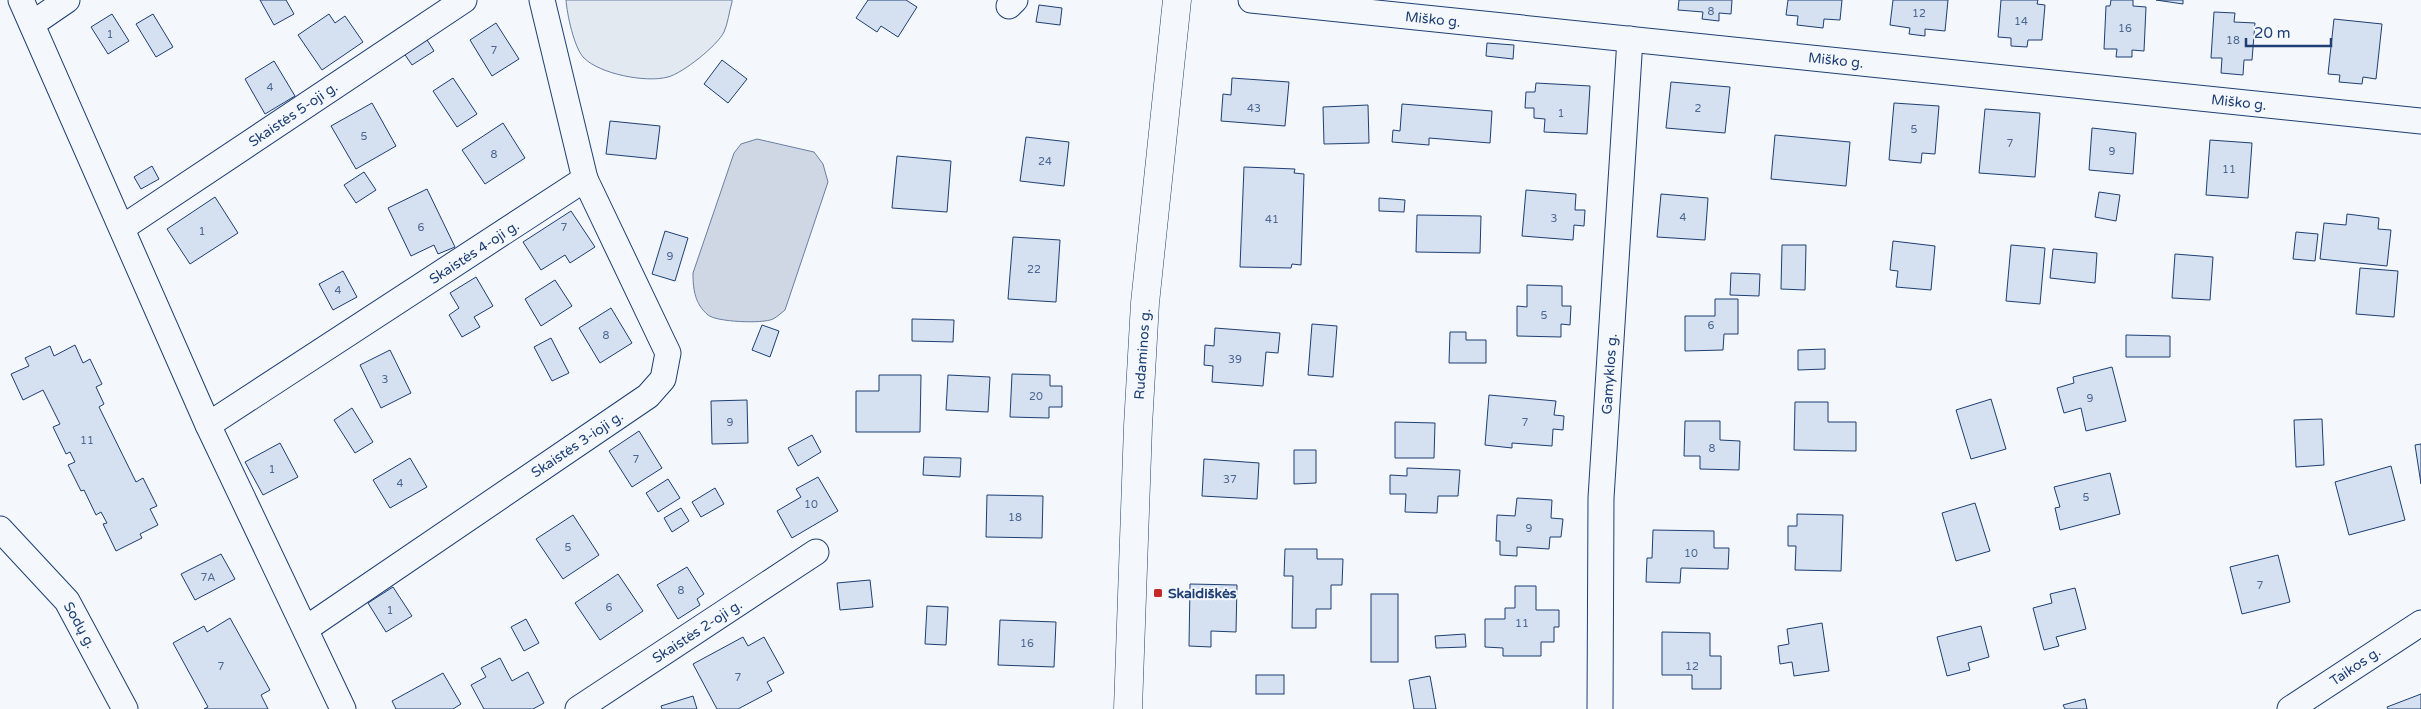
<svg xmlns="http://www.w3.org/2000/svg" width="2421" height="709" viewBox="0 0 2421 709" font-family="'Varela Round',sans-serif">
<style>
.green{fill:#e3e9f0;stroke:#687fa3}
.water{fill:#cfd7e4;stroke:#687fa3}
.building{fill:#d5e0f0;stroke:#1d3f73}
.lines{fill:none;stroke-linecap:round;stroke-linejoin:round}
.street-casing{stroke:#1d3f73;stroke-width:27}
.primary-casing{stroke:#1d3f73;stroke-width:29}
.street{stroke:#f4f7fb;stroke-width:25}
.primary{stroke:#f4f7fb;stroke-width:28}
.poi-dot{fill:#c62828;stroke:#f4f7fb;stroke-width:2}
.labels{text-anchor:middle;stroke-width:4;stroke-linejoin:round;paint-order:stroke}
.number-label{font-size:11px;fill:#4b6792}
.street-label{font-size:14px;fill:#1d3f73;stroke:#f4f7fb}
.poi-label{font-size:14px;font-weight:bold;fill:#1d3f73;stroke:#f4f7fb;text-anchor:start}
</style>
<rect width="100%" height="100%" fill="#f4f7fb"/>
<!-- green -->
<path class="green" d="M566,0H732V2C729,12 728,23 724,32C717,46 683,73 668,77C646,83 600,74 584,58C574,48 567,14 566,0Z"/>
<!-- water -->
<path class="water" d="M757,139L814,152L823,164L828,182L785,310C781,313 777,317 773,319C763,324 716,322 708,315C695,304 693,290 693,273L734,153L741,144Z"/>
<!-- building -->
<g class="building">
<polygon points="260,0 286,0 294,14 274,25"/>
<polygon points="868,0 906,0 917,7 898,37 881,26 877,32 856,18"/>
<polygon points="1679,0 1732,0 1731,14 1719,13 1719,21 1702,19 1703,12 1678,10"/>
<polygon points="1788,0 1842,0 1840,20 1824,19 1823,28 1797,25 1798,16 1786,15"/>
<polygon points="1893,0 1948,0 1945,31 1925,29 1925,36 1909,34 1910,28 1890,25"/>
<polygon points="2001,0 2038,0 2037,4 2045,5 2042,40 2028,40 2027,47 2011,46 2011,38 1998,37"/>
<polygon points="2111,0 2133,0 2133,6 2146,7 2144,51 2132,50 2132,57 2116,57 2117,49 2104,49 2106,6 2110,6"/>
<polygon points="2156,0 2183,0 2183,4"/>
<polygon points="1039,5 1062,8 1060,25 1036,22"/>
<polygon points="2214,12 2235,13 2234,22 2255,23 2252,60 2244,60 2243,75 2221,73 2222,58 2211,58"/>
<polygon points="112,14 129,41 108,54 91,27"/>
<polygon points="153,14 173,47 156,57 136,24"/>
<polygon points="329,14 335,23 345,16 363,42 322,70 298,35"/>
<polygon points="2334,19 2382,24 2376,79 2363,77 2362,84 2339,82 2340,75 2328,74"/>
<polygon points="496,23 519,59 492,76 470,40"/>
<polygon points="424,35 434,51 412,65 401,49"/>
<polygon points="1487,43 1514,45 1513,59 1486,56"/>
<polygon points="722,60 747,79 728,103 704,84"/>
<polygon points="274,61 295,96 265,114 245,79"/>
<polygon points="453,78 477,114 457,127 433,91"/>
<polygon points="1232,78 1289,82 1285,126 1221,121 1223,94 1231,95"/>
<polygon points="1671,82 1730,87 1725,133 1666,128"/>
<polygon points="1536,83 1590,86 1587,134 1544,132 1545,119 1534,118 1534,108 1525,108 1526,92 1535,92"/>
<polygon points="372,103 396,146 356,169 331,126"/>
<polygon points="1894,103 1939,106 1935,154 1922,153 1921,163 1889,160"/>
<polygon points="1402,104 1492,111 1490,143 1429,138 1429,145 1392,142 1393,130 1400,131"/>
<polygon points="1368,105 1369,143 1324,144 1323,107"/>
<polygon points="1985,109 2040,113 2035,177 1979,173"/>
<polygon points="610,121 660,126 656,159 606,154"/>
<polygon points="503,123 525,158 485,184 462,150"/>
<polygon points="2092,128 2136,133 2133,174 2089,170"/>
<polygon points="1775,135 1850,142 1846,186 1771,179"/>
<polygon points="1026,137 1069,142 1064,186 1020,181"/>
<polygon points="2210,140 2252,143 2248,198 2206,195"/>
<polygon points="897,156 951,161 947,212 892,208"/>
<polygon points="152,166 159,179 141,189 134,177"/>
<polygon points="1244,167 1295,169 1294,173 1304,174 1301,265 1292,264 1291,268 1240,267"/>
<polygon points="364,172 376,190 356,203 344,185"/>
<polygon points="427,189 455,247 438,254 434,245 411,256 388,208"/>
<polygon points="1526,190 1576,194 1575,210 1585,210 1584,226 1574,225 1573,240 1522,236"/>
<polygon points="2099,192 2120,195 2116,221 2095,217"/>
<polygon points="1661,194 1708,198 1705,240 1657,237"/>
<polygon points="215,197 238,233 190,264 167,229"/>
<polygon points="1379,198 1405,200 1404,212 1379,211"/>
<polygon points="571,211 595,247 570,263 565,255 541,270 523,242"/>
<polygon points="2347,214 2379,218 2378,229 2391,230 2387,266 2320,259 2324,223 2346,225"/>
<polygon points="1417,215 1481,216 1480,253 1416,252"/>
<polygon points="665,231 688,238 675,281 652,274"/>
<polygon points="2296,232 2318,234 2315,261 2293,259"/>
<polygon points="1013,237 1060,240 1056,302 1008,299"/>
<polygon points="1893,241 1935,246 1931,290 1896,287 1898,271 1890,270"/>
<polygon points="1782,245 1806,245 1805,290 1781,289"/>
<polygon points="2011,245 2045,248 2040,304 2006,301"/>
<polygon points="2053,249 2097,253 2095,283 2050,278"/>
<polygon points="2175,254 2213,257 2210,300 2172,298"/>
<polygon points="2360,268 2398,271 2394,317 2356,314"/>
<polygon points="343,271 357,297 333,310 319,284"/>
<polygon points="1731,273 1760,274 1759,296 1730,295"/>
<polygon points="476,277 493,306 474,317 480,327 462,337 449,315 459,308 450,293"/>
<polygon points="555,280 572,306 541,326 525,299"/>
<polygon points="1527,285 1562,286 1562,306 1571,306 1570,325 1561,324 1561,337 1517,336 1517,306 1527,307"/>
<polygon points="1715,299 1738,299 1738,334 1724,334 1723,350 1685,351 1685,316 1715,316"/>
<polygon points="611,308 632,343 600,363 579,328"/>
<polygon points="912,319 954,320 953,342 912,341"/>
<polygon points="1312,324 1337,326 1333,377 1308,375"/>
<polygon points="762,325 779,331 770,357 752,350"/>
<polygon points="1215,328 1280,333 1278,353 1266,352 1263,386 1212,382 1213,366 1204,365 1205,345 1214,346"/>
<polygon points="1450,332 1466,332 1466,340 1486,340 1486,363 1449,363"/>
<polygon points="2126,335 2170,336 2170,357 2126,357"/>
<polygon points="551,338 569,373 552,381 534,347"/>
<polygon points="75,345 83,363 90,359 102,384 96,387 104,404 99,407 136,482 143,478 157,506 150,509 158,525 140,534 142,538 116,551 103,524 107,523 101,512 96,515 84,490 81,491 68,465 75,462 70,452 66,454 53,427 60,424 43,390 23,400 11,374 29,366 25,358 50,346 54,356"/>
<polygon points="1825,349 1825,369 1798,370 1798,350"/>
<polygon points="390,350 411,393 381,408 360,365"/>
<polygon points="2112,367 2126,421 2086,431 2081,408 2064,413 2057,388 2074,383 2073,377"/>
<polygon points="1012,374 1050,375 1050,386 1062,386 1062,407 1049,407 1049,418 1010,417"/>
<polygon points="879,375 921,375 920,432 856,432 856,391 879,391"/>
<polygon points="948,375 990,377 988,412 946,410"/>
<polygon points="1489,395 1556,401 1554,415 1564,416 1563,430 1553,429 1552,446 1512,443 1512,448 1485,445"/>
<polygon points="1991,399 2006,449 1971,459 1956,410"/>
<polygon points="747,400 748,443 712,444 711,401"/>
<polygon points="1795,402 1828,402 1828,422 1856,422 1856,451 1794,450"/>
<polygon points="352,408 373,442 355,453 334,420"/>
<polygon points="2322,419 2324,465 2296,467 2294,420"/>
<polygon points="1685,421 1720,421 1720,440 1740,441 1739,470 1700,469 1700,456 1684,456"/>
<polygon points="1395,422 1435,423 1434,458 1395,458"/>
<polygon points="639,431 662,468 632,487 609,451"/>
<polygon points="812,435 821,452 798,466 788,448"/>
<polygon points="280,443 298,477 263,495 245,462"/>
<polygon points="2421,444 2421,484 2415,445"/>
<polygon points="1294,450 1316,450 1316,483 1294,484"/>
<polygon points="924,457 961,458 960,477 923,475"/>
<polygon points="410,458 427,487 390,508 373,480"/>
<polygon points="1204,459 1259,463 1257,499 1202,496"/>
<polygon points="2391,466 2405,520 2349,535 2335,482"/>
<polygon points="1407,468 1460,470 1458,496 1438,496 1437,513 1405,512 1406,494 1390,494 1390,475 1407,476"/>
<polygon points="2110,473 2120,514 2060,530 2055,508 2060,507 2054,487"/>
<polygon points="818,477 838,511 792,538 777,511 801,497 796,489"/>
<polygon points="668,479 680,498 658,512 646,493"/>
<polygon points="715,488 724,504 701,517 692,502"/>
<polygon points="987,495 1043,496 1042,538 986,537"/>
<polygon points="1517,498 1552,500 1551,518 1563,519 1561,537 1550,537 1549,549 1517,547 1517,556 1500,555 1500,541 1496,541 1497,515 1515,516"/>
<polygon points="1975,503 1990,551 1956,561 1942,513"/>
<polygon points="681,508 689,521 672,532 664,518"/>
<polygon points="1797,514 1843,515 1841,571 1795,570 1796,546 1788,546 1788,526 1797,526"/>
<polygon points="573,515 599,555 563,579 536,539"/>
<polygon points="1653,530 1714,531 1714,548 1729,548 1728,569 1681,568 1680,583 1646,582 1647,558 1652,558"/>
<polygon points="1285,549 1317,549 1317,559 1343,559 1342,585 1331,585 1331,609 1316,609 1316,628 1292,628 1293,576 1284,576"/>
<polygon points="221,554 235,579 195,600 181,574"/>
<polygon points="2278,555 2290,602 2242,614 2230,567"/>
<polygon points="687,567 704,594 697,599 700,605 678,619 657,585"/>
<polygon points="618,574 643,611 600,640 575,603"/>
<polygon points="870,580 873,607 840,610 837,583"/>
<polygon points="1190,584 1237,585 1236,632 1211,631 1211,647 1189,646"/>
<polygon points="1515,586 1536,586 1536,610 1559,610 1559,627 1554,627 1554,642 1541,642 1541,656 1503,656 1503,648 1485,647 1485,619 1505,619 1505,608 1515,608"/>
<polygon points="393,587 412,616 386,632 368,603"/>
<polygon points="2075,588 2086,629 2056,637 2059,646 2044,650 2033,608 2052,603 2050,594"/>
<rect x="1371" y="594" width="27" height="68"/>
<polygon points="927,606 948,607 946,645 925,644"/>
<polygon points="230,618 270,690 261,695 268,709 204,709 208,707 173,643 204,626 207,632"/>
<polygon points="526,619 539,643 524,651 511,627"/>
<polygon points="1000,620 1056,622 1054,667 998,665"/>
<polygon points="1822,623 1829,671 1794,676 1792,662 1780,664 1778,646 1789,644 1787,629"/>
<polygon points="1981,626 1989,657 1968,663 1970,670 1947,676 1937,637"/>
<polygon points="1662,632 1710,633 1710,656 1721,656 1721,689 1692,689 1692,675 1662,675"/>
<polygon points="1465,634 1466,647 1436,648 1435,636"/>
<polygon points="743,637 748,646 764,637 784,673 767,682 772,691 738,709 717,709 693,664"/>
<polygon points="500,658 512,681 528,672 544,703 533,709 484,709 471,685 486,677 481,668"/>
<polygon points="443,673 461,704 453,709 396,709 392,701"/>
<rect x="1256" y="675" width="28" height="19"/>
<polygon points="1430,676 1436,709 1414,709 1409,680"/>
<polygon points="2421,694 2421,709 2388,709 2387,707"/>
<polygon points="693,696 697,709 662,709 661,706"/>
<polygon points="2085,699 2087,709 2065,709 2063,705"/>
</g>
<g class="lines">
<defs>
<g id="street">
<polyline points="21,0 208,425 343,709"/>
<polyline points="1251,0 2421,121"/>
<polyline points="1009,6 1015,0"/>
<polyline points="32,24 67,0"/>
<polyline points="122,228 464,0"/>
<polyline points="208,425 585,179 542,0"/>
<polyline points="0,529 67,601 125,709"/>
<polyline points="307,628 648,396 663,379 668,353 585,179"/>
<polyline points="578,709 816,552"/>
<polyline points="1600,709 1601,498 1630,39"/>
<polyline points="2290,709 2421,623"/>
</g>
<polyline id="primary" points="1128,709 1138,426 1145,303 1177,0"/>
</defs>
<!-- street casing -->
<use href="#street" class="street-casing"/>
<!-- primary casing -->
<use href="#primary" class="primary-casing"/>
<!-- street -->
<use href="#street" class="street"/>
<!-- primary -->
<use href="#primary" class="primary"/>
</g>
<!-- markers -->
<rect class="poi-dot" x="1153" y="588" width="10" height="10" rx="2.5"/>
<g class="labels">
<!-- number labels -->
<g class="number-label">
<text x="1711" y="15">8</text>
<text x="1919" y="17">12</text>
<text x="2021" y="25">14</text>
<text x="2125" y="32">16</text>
<text x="110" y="38">1</text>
<text x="2233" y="44">18</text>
<text x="494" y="54">7</text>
<text x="270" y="91">4</text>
<text x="1254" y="112">43</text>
<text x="1698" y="112">2</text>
<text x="1561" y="117">1</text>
<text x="1914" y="133">5</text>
<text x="364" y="140">5</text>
<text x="2010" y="147">7</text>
<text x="2112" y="155">9</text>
<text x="494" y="158">8</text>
<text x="1045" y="165">24</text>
<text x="2229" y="173">11</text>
<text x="1683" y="221">4</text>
<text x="1554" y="222">3</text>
<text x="1272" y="223">41</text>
<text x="421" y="231">6</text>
<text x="564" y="231">7</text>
<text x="202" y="235">1</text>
<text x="670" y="260">9</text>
<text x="1034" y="273">22</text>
<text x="338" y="294">4</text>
<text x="1544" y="319">5</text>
<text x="1711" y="329">6</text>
<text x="606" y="339">8</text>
<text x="1235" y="363">39</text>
<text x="385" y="383">3</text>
<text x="1036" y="400">20</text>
<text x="2090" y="402">9</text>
<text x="730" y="426">9</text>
<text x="1525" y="426">7</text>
<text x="87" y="444">11</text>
<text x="1712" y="452">8</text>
<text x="636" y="463">7</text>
<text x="272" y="473">1</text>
<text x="1230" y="483">37</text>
<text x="400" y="487">4</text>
<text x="2086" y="501">5</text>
<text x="811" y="508">10</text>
<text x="1015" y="521">18</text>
<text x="1529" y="532">9</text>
<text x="568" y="551">5</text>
<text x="1691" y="557">10</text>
<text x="208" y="581">7A</text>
<text x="2260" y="589">7</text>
<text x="681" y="594">8</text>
<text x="609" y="611">6</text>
<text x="390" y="614">1</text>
<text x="1522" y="627">11</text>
<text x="1027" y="647">16</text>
<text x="221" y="670">7</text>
<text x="1692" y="670">12</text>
<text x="738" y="681">7</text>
</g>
<!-- street labels -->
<g class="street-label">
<text transform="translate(1433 19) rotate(6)" y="5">Miško g.</text>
<text transform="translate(1836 60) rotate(6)" y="5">Miško g.</text>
<text transform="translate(2239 102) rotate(6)" y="5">Miško g.</text>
<text transform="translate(293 114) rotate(-34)" y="5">Skaistės 5-oji g.</text>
<text transform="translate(474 252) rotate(-33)" y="5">Skaistės 4-oji g.</text>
<text transform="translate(1142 354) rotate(-86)" y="5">Rudaminos g.</text>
<text transform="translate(1609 374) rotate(-86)" y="5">Gamyklos g.</text>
<text transform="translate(577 444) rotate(-34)" y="5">Skaistės 3-ioji g.</text>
<text transform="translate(80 625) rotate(61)" y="5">Sodų g.</text>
<text transform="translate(697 631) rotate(-33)" y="5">Skaistės 2-oji g.</text>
<text transform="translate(2355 666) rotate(-34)" y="5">Taikos g.</text>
</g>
<!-- poi labels -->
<g class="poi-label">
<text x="1168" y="598">Skaidiškės</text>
</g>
</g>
<!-- scale -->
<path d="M2246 38v8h85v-8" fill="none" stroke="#1d3f73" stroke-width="2.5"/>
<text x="2254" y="38" font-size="15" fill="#1d3f73" stroke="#f4f7fb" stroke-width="4" paint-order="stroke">20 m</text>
</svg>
